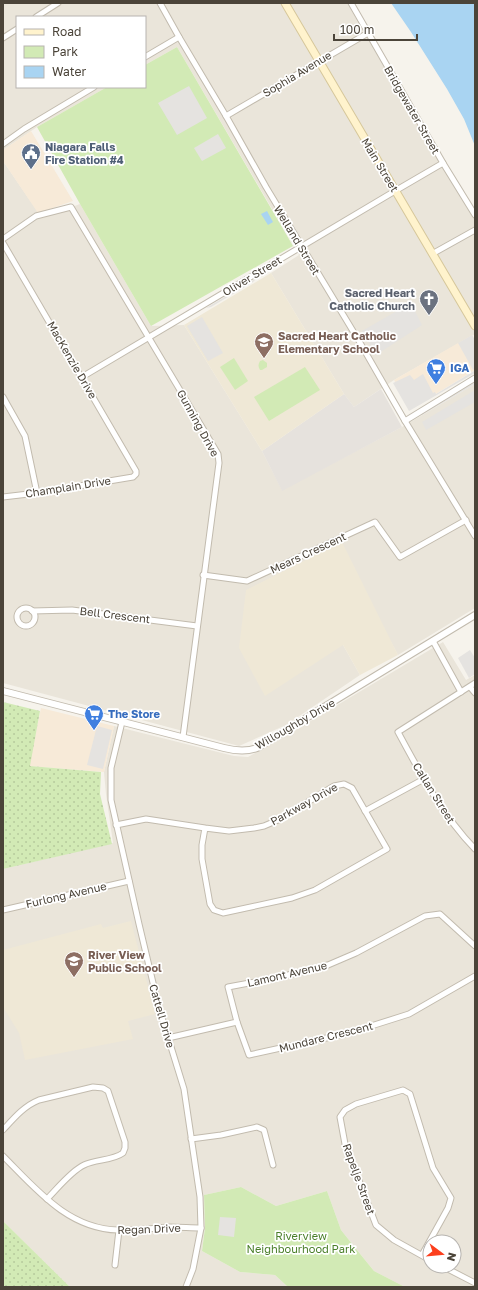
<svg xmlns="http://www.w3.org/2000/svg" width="478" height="1290" viewBox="0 0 478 1290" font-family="'Golos Text',sans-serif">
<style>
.residential{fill:#eae5da;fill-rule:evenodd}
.commercial{fill:#f7ead8}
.industrial{fill:#e6e2dd}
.education{fill:#efe8d6}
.grass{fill:url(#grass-dots)}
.park{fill:#d2eab5}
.parking{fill:#e5e3e0}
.water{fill:#a9d4f2}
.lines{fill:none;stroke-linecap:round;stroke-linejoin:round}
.minor-casing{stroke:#c2bbae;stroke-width:7}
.tertiary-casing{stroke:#c2bbae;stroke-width:8}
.secondary-casing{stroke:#d6c79b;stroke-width:9}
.minor{stroke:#fff;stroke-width:5}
.tertiary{stroke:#fff;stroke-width:6}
.secondary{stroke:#fff3cd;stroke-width:7}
.labels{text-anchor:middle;stroke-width:3.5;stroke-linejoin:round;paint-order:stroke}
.street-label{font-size:11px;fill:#4b4439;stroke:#fff}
.service-label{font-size:11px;font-weight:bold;fill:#4e5e75;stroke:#fff;text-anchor:start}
.worship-label{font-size:11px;font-weight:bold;fill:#5b616d;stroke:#fff;text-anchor:end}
.education-label{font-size:11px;font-weight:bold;fill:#785e54;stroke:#fff;text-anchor:start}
.shop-label{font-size:11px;font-weight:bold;fill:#366cbe;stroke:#fff;text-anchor:start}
.park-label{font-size:11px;fill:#4a7f2a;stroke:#fff}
</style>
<defs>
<pattern id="grass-dots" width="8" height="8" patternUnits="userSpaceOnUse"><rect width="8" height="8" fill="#d2eab5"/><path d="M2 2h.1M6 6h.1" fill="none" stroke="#b6ca9c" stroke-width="1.8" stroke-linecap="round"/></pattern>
</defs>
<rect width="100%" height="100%" fill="#f6f3ec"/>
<!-- residential -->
<g class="residential">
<polygon points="3,3 347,3 475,221 475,334 394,380 354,407 344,394 271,273 299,255 177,47 145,65 145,17 17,17 17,87 107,87 37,127 3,150"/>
<polygon points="3,161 42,218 80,204 151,326 184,325 262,451 282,490 402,427 475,384 475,608 398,655 384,629 343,645 360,675 286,725 239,746 3,683"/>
<path d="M443,642L466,680L475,675V1287H405L374,1271L341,1230L327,1191L276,1206L241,1187L204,1195L205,1228L202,1251L240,1272L275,1275L288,1287H70L3,1221V869L113,843L106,794L104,772L114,726L234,756L248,757L277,741ZM430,1242H454V1266H430Z"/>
</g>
<!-- commercial -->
<g class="commercial">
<polygon points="31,131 73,201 38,213 3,161 3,150"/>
<polygon points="472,335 475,340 475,370 411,409 394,380"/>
<polygon points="41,708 114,726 104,772 29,766"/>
</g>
<!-- industrial -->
<polygon class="industrial" points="381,389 402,427 282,491 262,451 344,394 354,407"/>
<!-- education -->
<g class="education">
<polygon points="271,273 344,394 262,451 184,325"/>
<polygon points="342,542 398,655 360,675 343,645 265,696 239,648 246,590"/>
<polygon points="131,921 155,1014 128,1021 133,1039 25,1060 19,1033 3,1007 3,950 101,924 103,928"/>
</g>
<!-- grass -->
<g class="grass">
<polygon points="3,702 40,711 30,766 101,772 100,794 112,844 3,869"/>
<polygon points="3,1221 70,1287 3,1287"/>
</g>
<!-- park -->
<g class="park">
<polygon points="177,47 293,246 151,326 80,204 37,127 107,87 145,87 145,65"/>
<polygon points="234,358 248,381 235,390 220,367"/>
<path d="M263,360L267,363V367L262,370H260C258,366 258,365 260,361Z"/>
<polygon points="305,367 320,390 269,421 254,397"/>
<polygon points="241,1187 276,1206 327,1191 341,1230 361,1255 374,1271 405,1287 288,1287 275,1275 240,1272 202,1251 205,1228 204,1195"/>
</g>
<!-- parking -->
<g class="parking">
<polygon points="189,86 207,118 177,135 158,103"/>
<polygon points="218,134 226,148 202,161 194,148"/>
<polygon points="257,278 253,282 211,307 206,308"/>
<polygon points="411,303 422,325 376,355 362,331"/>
<polygon points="202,317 223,353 208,361 187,326"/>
<polygon points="472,335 475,340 475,368 473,370 458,343"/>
<polygon points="474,371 475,373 409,411 393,383 410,375 414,380 423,374 433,393 435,392 436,394"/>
<polygon points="475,381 475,384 422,415 421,412"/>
<polygon points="475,390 475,402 426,430 422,422"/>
<polygon points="470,650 475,658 475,674 469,678 458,658"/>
<polygon points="97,726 112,730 103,769 87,765"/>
<polygon points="220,1217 236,1218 234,1237 218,1235"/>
</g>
<!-- water -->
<g class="water">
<polygon points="391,3 475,3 475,146 464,119 447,89 411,32"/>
<polygon points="267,211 273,222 268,225 261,214"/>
</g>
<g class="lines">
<defs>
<g id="minor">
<polyline points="160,3 179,37 226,116 266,187 359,341 405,421 475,536"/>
<polyline points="351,3 443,163 475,215"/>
<polyline points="36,17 58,3"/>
<polyline points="3,38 17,29"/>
<polyline points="145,57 179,37"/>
<polyline points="226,116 368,33"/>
<polyline points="3,144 24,129 94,87"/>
<polyline points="3,239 36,216 71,207 218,454 219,463 183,737"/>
<polyline points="3,243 136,471 136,474 133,477 37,493 3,497"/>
<polyline points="432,254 475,230"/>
<polyline points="82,377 395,191 443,163"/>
<polyline points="3,397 25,436 37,493"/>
<polyline points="405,421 475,378"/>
<polyline points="203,575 247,581 375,522 400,557 466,520"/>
<circle cx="26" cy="617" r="9"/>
<polyline points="32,611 72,610 197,626"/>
<polyline points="433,641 461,692"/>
<path d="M475,683L398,732C420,773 443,816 475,849"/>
<polyline points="470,687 475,693"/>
<polyline points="122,722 111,768 111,800 139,924 159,1008 184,1089 200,1197 201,1228 193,1269 186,1287"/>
<polyline points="365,811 424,779"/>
<polyline points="116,825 146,819 205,828 229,831 254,828 264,826 278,820 334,786 344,784 352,788 387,849 315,890 292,898 223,913 214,910 210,904 202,859 202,845 205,828"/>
<polyline points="3,910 129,881"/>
<polyline points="475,946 440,914 425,916 356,953 328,965 276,978 228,987 237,1022 249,1055 349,1033 409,1014 475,976"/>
<polyline points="168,1038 237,1022"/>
<path d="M3,1130C14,1118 24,1106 39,1100L93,1087L103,1088L108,1091L125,1142V1148L123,1153C112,1161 96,1159 84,1165C71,1171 57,1189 47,1199"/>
<polyline points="191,1139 221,1135 257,1127 264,1130 273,1165"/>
<path d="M3,1156C36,1189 68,1229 118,1230C136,1231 153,1228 170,1227C181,1227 191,1228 201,1228"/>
<polyline points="422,1255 448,1208 451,1198 433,1168 410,1094 403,1090 356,1104 345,1110 340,1117 345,1144 376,1225 394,1240 430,1260"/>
<polyline points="115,1265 119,1230"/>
<polyline points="442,1266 475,1283"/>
</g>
<path id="tertiary" d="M3,691L224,748C236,751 246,752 257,748L475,615"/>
<polyline id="secondary" points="285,3 475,326"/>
</defs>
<!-- minor casing -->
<use href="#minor" class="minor-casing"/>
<!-- tertiary casing -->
<use href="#tertiary" class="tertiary-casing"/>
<!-- secondary casing -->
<use href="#secondary" class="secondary-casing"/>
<!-- minor -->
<use href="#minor" class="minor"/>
<!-- tertiary -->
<use href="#tertiary" class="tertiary"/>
<!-- secondary -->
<use href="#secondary" class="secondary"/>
</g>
<!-- icons -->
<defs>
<symbol id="civic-pin" viewBox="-11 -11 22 30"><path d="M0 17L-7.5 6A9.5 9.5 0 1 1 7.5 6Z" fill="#5c6f8a" stroke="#fff"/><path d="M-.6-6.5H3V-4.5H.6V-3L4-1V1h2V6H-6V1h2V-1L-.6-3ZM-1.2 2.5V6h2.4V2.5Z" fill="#fff"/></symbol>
<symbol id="church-pin" viewBox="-11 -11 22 30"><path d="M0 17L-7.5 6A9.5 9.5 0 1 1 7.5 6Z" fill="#6b7280" stroke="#fff"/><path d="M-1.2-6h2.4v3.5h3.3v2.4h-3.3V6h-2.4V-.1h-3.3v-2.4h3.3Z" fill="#fff"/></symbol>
<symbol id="school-pin" viewBox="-11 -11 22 30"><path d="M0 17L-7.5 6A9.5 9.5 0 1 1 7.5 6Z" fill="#8d6e63" stroke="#fff"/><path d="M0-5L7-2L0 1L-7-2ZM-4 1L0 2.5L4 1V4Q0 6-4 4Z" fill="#fff"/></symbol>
<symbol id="supermarket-pin" viewBox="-11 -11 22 30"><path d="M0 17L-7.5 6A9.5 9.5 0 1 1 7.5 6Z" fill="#3f7fe0" stroke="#fff"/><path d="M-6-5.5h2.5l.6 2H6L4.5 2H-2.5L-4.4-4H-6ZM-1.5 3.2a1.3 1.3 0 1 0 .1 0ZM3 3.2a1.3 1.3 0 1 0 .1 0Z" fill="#fff"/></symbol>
</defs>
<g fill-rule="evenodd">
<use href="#civic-pin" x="20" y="142" width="22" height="30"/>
<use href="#church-pin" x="418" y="288" width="22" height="30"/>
<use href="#school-pin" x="253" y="331" width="22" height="30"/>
<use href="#supermarket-pin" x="425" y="357" width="22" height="30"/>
<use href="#supermarket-pin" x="83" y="703" width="22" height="30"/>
<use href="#school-pin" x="63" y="950" width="22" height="30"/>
</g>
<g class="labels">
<!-- street labels -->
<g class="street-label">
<text transform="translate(297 74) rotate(-31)" y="4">Sophia Avenue</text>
<text transform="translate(412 110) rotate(60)" y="4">Bridgewater Street</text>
<text transform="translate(380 165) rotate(59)" y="4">Main Street</text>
<text transform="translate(297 240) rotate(59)" y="4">Welland Street</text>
<text transform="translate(252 276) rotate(-31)" y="4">Oliver Street</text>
<text transform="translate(72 360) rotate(60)" y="4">MacKenzie Drive</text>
<text transform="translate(198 423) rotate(61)" y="4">Gunning Drive</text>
<text transform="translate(68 487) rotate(-9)" y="4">Champlain Drive</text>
<text transform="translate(308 553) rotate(-25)" y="4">Mears Crescent</text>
<text transform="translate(115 615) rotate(7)" y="4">Bell Crescent</text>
<text transform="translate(295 724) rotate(-30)" y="4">Willoughby Drive</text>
<text transform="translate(434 793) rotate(58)" y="4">Callan Street</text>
<text transform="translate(304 804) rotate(-29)" y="4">Parkway Drive</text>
<text transform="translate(66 895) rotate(-13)" y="4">Furlong Avenue</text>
<text transform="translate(287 974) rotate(-13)" y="4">Lamont Avenue</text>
<text transform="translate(162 1016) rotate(74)" y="4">Cattell Drive</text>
<text transform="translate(326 1037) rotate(-14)" y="4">Mundare Crescent</text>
<text transform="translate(359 1179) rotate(70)" y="4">Rapelje Street</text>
<text transform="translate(149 1229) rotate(-2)" y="4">Regan Drive</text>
</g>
<!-- service labels -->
<g class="service-label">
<text x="45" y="151">Niagara Falls<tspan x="45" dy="13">Fire Station #4</tspan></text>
</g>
<!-- worship labels -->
<g class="worship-label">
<text x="415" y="297">Sacred Heart<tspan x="415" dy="13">Catholic Church</tspan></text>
</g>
<!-- education labels -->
<g class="education-label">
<text x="278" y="340">Sacred Heart Catholic<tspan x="278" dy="13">Elementary School</tspan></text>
<text x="88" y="959">River View<tspan x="88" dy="13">Public School</tspan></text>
</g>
<!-- shop labels -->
<g class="shop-label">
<text x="450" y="372">IGA</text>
<text x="108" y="718">The Store</text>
</g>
<!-- park labels -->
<g class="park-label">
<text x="301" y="1240">Riverview<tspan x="301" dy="13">Neighbourhood Park</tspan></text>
</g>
</g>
<!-- border -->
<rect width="478" height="1290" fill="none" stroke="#4b4439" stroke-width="8"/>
<!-- legend -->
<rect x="16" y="16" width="130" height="72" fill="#ffffff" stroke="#b7b4b0"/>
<rect x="24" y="29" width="20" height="6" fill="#fff3cd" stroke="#b7b4b0"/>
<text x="52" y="36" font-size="12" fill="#4b4439">Road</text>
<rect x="24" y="46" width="20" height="12" fill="#d2eab5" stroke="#b7b4b0"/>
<text x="52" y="56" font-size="12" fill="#4b4439">Park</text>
<rect x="24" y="66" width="20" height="12" fill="#a9d4f2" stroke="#b7b4b0"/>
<text x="52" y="76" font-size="12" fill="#4b4439">Water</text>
<!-- north arrow -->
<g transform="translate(442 1254) rotate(106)"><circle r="19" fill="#ffffff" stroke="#b7b4b0"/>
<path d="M0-3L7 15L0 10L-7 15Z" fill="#fc3f1d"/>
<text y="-6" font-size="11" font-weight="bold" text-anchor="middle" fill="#4b4439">N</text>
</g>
<!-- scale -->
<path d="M334 34v6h83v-6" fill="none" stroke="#4b4439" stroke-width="2"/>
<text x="340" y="34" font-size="12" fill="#4b4439" stroke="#ffffff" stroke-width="3" paint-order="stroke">100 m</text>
</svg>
